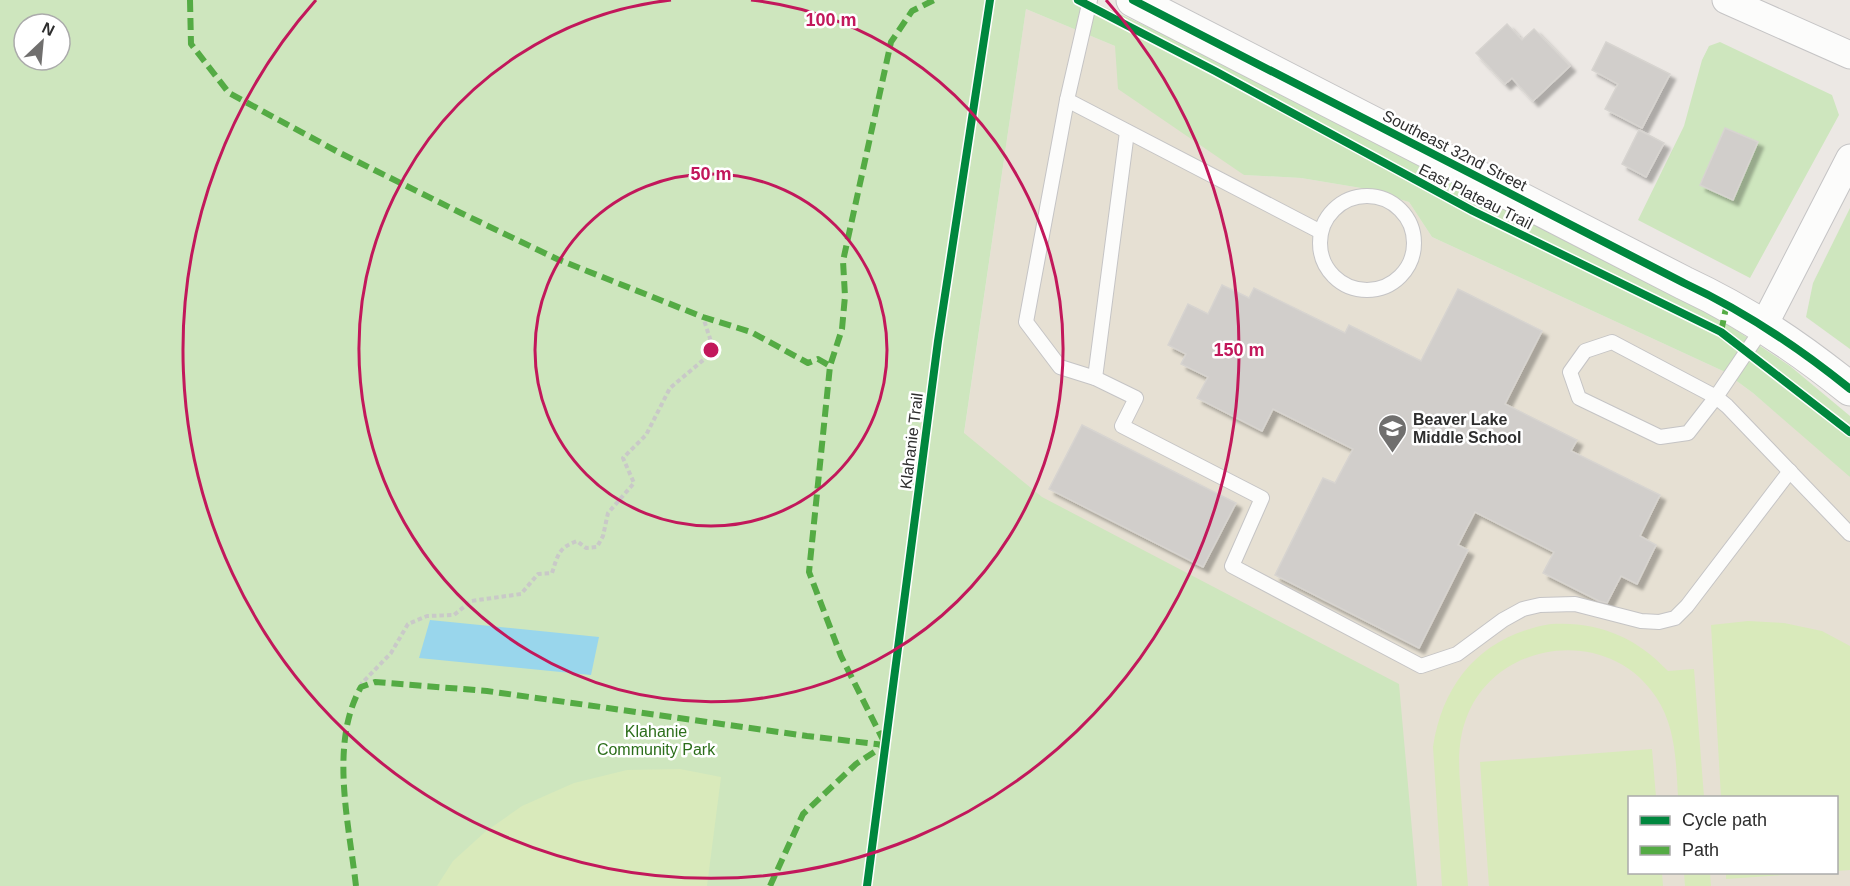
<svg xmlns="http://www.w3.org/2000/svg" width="1850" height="886" viewBox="0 0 1850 886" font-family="Helvetica,sans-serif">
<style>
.education{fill:#e6e0d3;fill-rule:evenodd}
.green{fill:#cee6be;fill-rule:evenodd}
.pitch{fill:#d9eabb}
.water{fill:#99d6ec}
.building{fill:#d1cecb;stroke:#d7d4d0;stroke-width:1.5;filter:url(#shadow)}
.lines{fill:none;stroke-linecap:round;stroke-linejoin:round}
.lane-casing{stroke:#c5c4c5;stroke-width:16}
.street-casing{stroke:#c5c4c5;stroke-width:29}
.secondary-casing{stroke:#c5c4c5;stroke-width:35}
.path{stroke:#c9c9c8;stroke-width:4;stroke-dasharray:4.5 3;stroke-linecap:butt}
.lane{stroke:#fcfcfb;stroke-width:14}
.street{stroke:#fcfcfb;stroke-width:27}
.secondary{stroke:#fcfcfb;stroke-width:33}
.quiet{stroke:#54ab44;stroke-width:6;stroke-dasharray:12 6;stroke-linecap:butt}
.cycleway-casing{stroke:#fff;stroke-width:11}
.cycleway{stroke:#00873e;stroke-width:8}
.ring{fill:none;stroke:#c2185b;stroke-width:3}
.labels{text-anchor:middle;stroke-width:5;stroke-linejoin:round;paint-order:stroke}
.street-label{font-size:16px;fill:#2e2e2e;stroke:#fff}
.poi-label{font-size:16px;font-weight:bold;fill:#2e2e2e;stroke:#fff;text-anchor:start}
.park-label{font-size:16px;fill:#2c6e1b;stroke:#fff}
.centre{fill:#c2185b;stroke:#fff;stroke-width:3}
.ring-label{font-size:18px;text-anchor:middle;font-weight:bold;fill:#c2185b;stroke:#fff;stroke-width:5;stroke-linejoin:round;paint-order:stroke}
</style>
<defs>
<filter id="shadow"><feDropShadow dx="5.5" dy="5.5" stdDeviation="1.5" flood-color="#0004"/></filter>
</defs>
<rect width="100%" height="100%" fill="#ece8e4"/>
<!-- education -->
<path class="education" d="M1026,9L1115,46L1244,175L1301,178L1361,188L1409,202L1432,237L1723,371L1753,393L1848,474L1850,477V886H898ZM1630,798H1836V872H1630Z"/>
<!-- green -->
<g class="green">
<path d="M0,0H1089L1247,72L1680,293L1790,366L1850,416V477L1753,393L1723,371L1432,237L1409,202L1361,188L1301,178L1244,175L1118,89L1115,46L1026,9L964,433L1042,497L1399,684L1417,886H0ZM24,24H60V60H24Z"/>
<polygon points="1720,42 1832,95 1839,115 1750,278 1638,220 1684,126 1702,60 1709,46"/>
<polygon points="1850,208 1850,349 1806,317 1813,283"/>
</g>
<!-- pitch -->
<g class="pitch">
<polygon points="1748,621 1784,623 1822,631 1850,646 1850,870 1837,871 1836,798 1721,797 1711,625"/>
<path d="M1551,624C1598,621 1636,637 1668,671L1694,669L1704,797H1678C1676,763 1676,727 1656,697C1609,625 1495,639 1466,719C1455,749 1460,778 1462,809C1464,835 1466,860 1468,886H1442L1433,747C1443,680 1484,635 1551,624Z"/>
<polygon points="1652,749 1656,797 1630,798 1630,872 1662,873 1663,886 1489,886 1480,762"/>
<polygon points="680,769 721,777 707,886 437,886 453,861 485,832 522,806 574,783 627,770"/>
<polygon points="1726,872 1811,872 1811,873 1726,879"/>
<polygon points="1684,873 1710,873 1711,886 1685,886"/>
</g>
<!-- water -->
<polygon class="water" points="430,620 599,637 591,675 419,658"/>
<!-- building -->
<g class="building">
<polygon points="1507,24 1522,40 1534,29 1570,66 1533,101 1512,78 1505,84 1476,53"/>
<polygon points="1606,42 1670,74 1642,128 1605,109 1618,84 1592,70"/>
<polygon points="1725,128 1758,142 1733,200 1700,185"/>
<polygon points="1639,130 1664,143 1646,177 1622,164"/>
<polygon points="1222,285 1249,298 1254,288 1345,333 1349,325 1421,361 1458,289 1542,331 1505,404 1577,440 1571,451 1660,495 1640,536 1656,545 1637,584 1621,576 1607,603 1599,601 1543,573 1554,552 1475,512 1458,545 1468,550 1419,648 1275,575 1323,478 1335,483 1353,449 1273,409 1262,431 1197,398 1208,377 1181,364 1186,354 1168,345 1188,304 1208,314"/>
<polygon points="1082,425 1236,503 1203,567 1049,489"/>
</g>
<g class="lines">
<defs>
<g id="lane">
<polyline points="1090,0 1067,100 1026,322 1060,367 1095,378 1136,398 1122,426 1262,498 1232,566 1421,666 1457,654 1503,620 1523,609 1540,605 1575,604 1641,621 1659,622 1675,618 1687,606 1790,471"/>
<polyline points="1067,100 1321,232"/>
<circle cx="1367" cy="243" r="47"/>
<polyline points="1764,326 1716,397 1688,433 1660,437 1579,398 1570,372 1585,351 1612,342 1716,397 1727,406 1850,534"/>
<polyline points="1095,378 1127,132"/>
</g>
<g id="street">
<polyline points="1726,0 1850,55"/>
<polyline points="1764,325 1850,158"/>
</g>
<path id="secondary" d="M1133,0L1684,283C1746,312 1797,346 1850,389"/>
</defs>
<!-- lane casing -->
<use href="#lane" class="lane-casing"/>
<!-- street casing -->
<use href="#street" class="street-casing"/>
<!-- secondary casing -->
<use href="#secondary" class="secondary-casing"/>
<!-- path -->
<path class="path" d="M361,687L362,683L391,653L408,624L427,616L454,615L471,601L521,594L538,574L552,573C558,555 558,548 577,541L586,548L597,547L603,536L608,513L634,483L623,458L646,435L670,388L714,351L703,317"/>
<!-- lane -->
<use href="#lane" class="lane"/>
<!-- street -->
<use href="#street" class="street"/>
<!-- secondary -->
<use href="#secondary" class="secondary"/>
<!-- quiet -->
<g class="quiet">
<polyline points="190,0 191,44 229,93 340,153 461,213 557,259 703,317 751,332 808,363 818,359 830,366"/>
<polyline points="1721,332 1727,303"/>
<polyline points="884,742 841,656 809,572 830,366 842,329 845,296 843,261 891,42 912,11 934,0"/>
<path d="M356,886C349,824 329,743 361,687L375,682L487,691L807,736L885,745"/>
<polyline points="770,886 803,814 856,764 885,745"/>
</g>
<defs>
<g id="cycleway">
<polyline points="1078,0 1215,71 1473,211 1721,332 1850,432"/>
<path d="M1133,0L1684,283C1746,312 1797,346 1850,389"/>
<polyline points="867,886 938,341 990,0"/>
</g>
</defs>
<!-- cycleway casing -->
<use href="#cycleway" class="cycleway-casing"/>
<!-- cycleway -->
<use href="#cycleway" class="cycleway"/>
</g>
<!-- distance rings -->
<g class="ring">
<circle cx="711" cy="350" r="176"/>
<path d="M751 0A352 352 0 1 1 671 0"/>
<path d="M1106 0A528 528 0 1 1 316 0"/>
</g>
<!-- icons -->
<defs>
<symbol id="school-pin" viewBox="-11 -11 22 30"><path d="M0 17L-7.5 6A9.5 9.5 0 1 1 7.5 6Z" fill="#706f6e" stroke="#fff"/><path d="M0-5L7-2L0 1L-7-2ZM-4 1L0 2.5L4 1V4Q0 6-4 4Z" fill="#fff"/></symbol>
</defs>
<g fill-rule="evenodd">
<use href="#school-pin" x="1376" y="412" width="33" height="45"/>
</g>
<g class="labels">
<!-- street labels -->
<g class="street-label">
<text transform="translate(1455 150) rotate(27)" y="6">Southeast 32nd Street</text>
<text transform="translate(1476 196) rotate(27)" y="6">East Plateau Trail</text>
<text transform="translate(911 441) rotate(-83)" y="6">Klahanie Trail</text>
</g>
<!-- poi labels -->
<g class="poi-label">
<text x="1413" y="425">Beaver Lake<tspan x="1413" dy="18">Middle School</tspan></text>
</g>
<!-- park labels -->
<g class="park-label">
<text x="656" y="737">Klahanie<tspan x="656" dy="18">Community Park</tspan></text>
</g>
</g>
<circle cx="711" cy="350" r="9" class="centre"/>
<g class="ring-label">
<text x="831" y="26">100 m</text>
<text x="711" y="180">50 m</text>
<text x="1239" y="356">150 m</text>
</g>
<!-- legend -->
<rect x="1628" y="796" width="210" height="78" fill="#ffffff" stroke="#ababab" stroke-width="1.5"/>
<rect x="1640" y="816" width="30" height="9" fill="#00873e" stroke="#ababab" stroke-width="1.5"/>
<text x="1682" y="826" font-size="18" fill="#2e2e2e">Cycle path</text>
<rect x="1640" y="846" width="30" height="9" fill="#54ab44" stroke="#ababab" stroke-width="1.5"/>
<text x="1682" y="856" font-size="18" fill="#2e2e2e">Path</text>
<!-- north arrow -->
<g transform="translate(42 42) rotate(26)"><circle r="28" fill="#ffffff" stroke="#ababab" stroke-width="1.5"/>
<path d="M0-4.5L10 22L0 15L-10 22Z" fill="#706f6e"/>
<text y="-9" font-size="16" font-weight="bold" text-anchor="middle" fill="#2e2e2e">N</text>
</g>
</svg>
